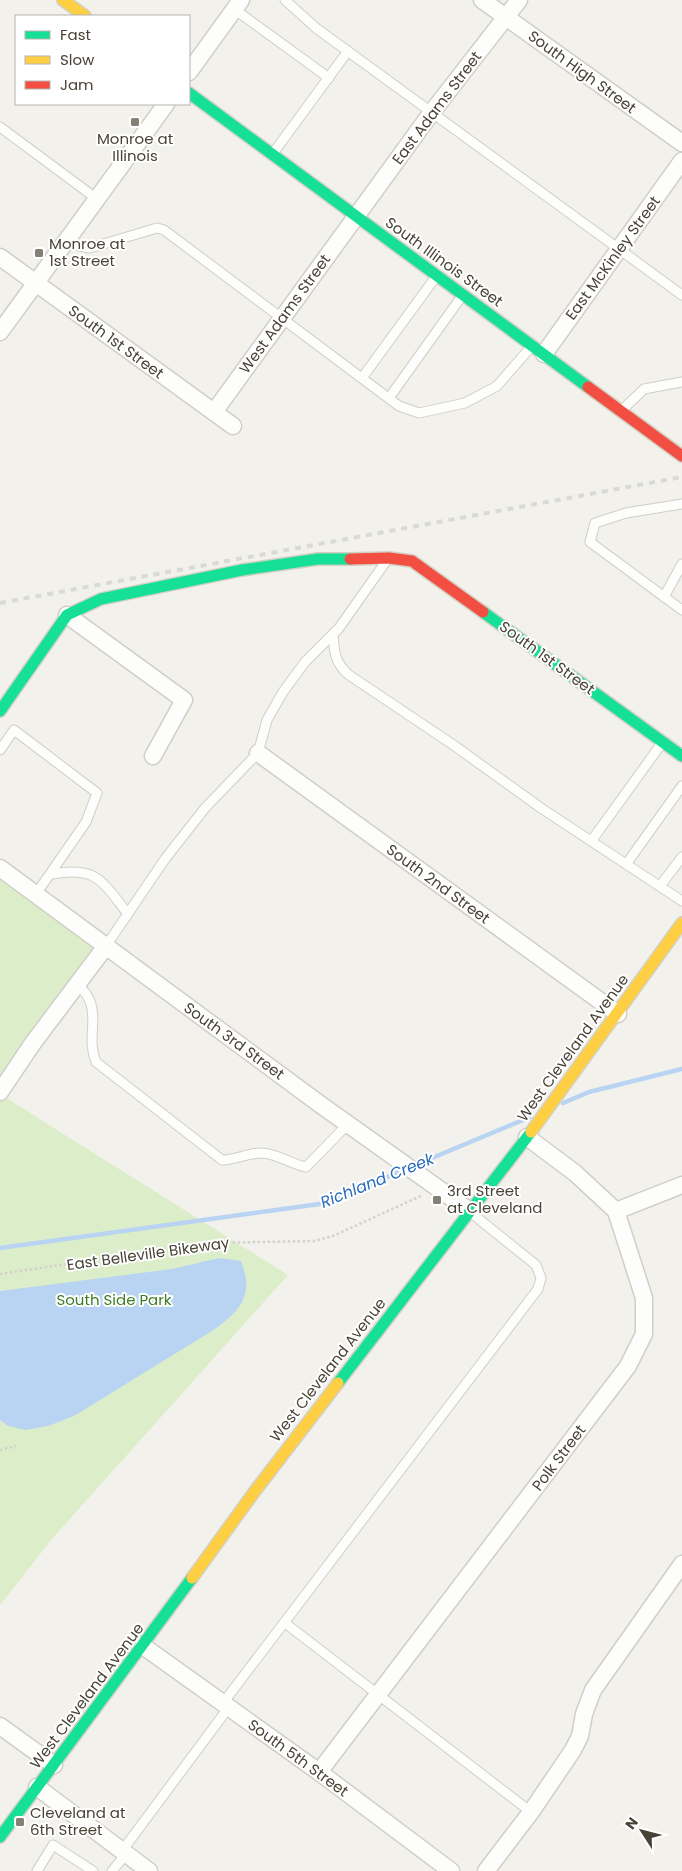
<svg xmlns="http://www.w3.org/2000/svg" width="682" height="1871" viewBox="0 0 682 1871" font-family="Poppins,sans-serif">
<style>
.green{fill:#dbeec9}
.water{fill:#b9d4f2}
.lines{fill:none;stroke-linecap:round;stroke-linejoin:round}
.stream{stroke:#b9d4f2;stroke-width:4.5}
.lane-casing{stroke:#d0cec8;stroke-width:11}
.street-casing{stroke:#d0cec8;stroke-width:19}
.fast-casing{stroke:#d2d0c2;stroke-width:14}
.slow-casing{stroke:#d2d0c2;stroke-width:14}
.jam-casing{stroke:#d2d0c2;stroke-width:14}
.path{stroke:#d2d1ca;stroke-width:2.5;stroke-dasharray:2.5 2.5;stroke-linecap:butt}
.lane{stroke:#fdfdfc;stroke-width:9}
.street{stroke:#fdfdfc;stroke-width:16}
.fast{stroke:#16e098;stroke-width:11}
.slow{stroke:#ffcf43;stroke-width:11}
.jam{stroke:#f24e42;stroke-width:11}
.rail{stroke:#d9d9d8;stroke-width:4;stroke-dasharray:6 6;stroke-linecap:butt}
.poi-dot{fill:#848075;stroke:#fff;stroke-width:2}
.labels{text-anchor:middle;stroke-width:4;stroke-linejoin:round;paint-order:stroke}
.street-label{font-size:15px;fill:#494336;stroke:#fff}
.poi-label{font-size:15px;fill:#494336;stroke:#fff;text-anchor:start}
.park-label{font-size:15px;fill:#3c7e25;stroke:#fff}
.water-label{font-size:16px;font-style:italic;fill:#286bbc;stroke:#fff}
</style>
<rect width="100%" height="100%" fill="#f2f1eb"/>
<!-- green -->
<g class="green">
<polygon points="0,871 106,946 0,1093"/>
<polygon points="0,1094 288,1275 51,1540 0,1605"/>
</g>
<!-- water -->
<path class="water" d="M219,1258L241,1261C254,1294 242,1309 215,1329L74,1416L48,1426L26,1430L8,1426L0,1420V1291L172,1269Z"/>
<g class="lines">
<!-- stream -->
<g class="stream">
<polyline points="563,1103 589,1092 682,1069"/>
<polyline points="413,1166 530,1117"/>
<polyline points="0,1248 327,1203 406,1169"/>
</g>
<defs>
<g id="lane">
<polyline points="285,0 316,28 682,295"/>
<polyline points="234,9 329,78"/>
<polyline points="0,127 97,199"/>
<polyline points="274,152 348,51"/>
<polyline points="68,239 79,246 90,248 157,228 164,230 399,406 419,413 465,403 497,386 530,348"/>
<polyline points="362,378 435,278"/>
<polyline points="389,398 462,296"/>
<polyline points="623,409 644,389 682,382"/>
<polyline points="682,504 626,513 595,523 590,542 682,610"/>
<polyline points="664,597 682,564"/>
<path d="M333,634C334,652 335,663 349,675L452,744L541,808L682,901"/>
<polyline points="0,750 14,730 97,793 86,822 36,894"/>
<polyline points="592,840 662,743"/>
<polyline points="627,863 682,786"/>
<path d="M52,874C97,866 102,881 128,914"/>
<polyline points="660,886 682,857"/>
<polyline points="106,946 165,859 205,808 258,753 267,720 283,692 305,662 339,628 387,560"/>
<path d="M77,984C106,1009 84,1034 96,1062L222,1160C235,1160 248,1153 261,1153C277,1153 290,1164 306,1167L348,1124"/>
<polyline points="285,1623 531,1812"/>
<polyline points="223,1703 538,1289 541,1278 536,1265 470,1212"/>
<polyline points="122,1851 229,1707"/>
<polyline points="37,1871 53,1845 93,1871"/>
<polyline points="112,1871 126,1854"/>
</g>
<g id="street">
<polyline points="482,0 682,143"/>
<polyline points="189,72 241,0"/>
<polyline points="0,257 233,426"/>
<polyline points="0,332 166,104"/>
<polyline points="544,354 682,161"/>
<polyline points="214,412 432,112 519,0"/>
<polyline points="67,615 184,700 153,756"/>
<polyline points="258,753 618,1014"/>
<polyline points="0,868 321,1105 470,1211"/>
<polyline points="0,1092 33,1043 106,946"/>
<polyline points="616,1211 682,1185"/>
<polyline points="143,1646 319,1772 451,1871"/>
<polyline points="0,1726 54,1765"/>
<polyline points="319,1772 628,1366 644,1334 644,1298 616,1211 575,1173 527,1137"/>
<polyline points="37,1787 149,1871"/>
<polyline points="486,1871 531,1812 573,1750 580,1736 584,1714 593,1690 682,1564"/>
</g>
<g id="fast">
<polyline points="189,93 588,387"/>
<polyline points="483,612 682,756"/>
<polyline points="0,711 67,615 101,599 242,570 318,559 350,559"/>
<polyline points="338,1383 531,1132"/>
<polyline points="0,1837 192,1578"/>
</g>
<g id="slow">
<polyline points="63,0 85,16"/>
<polyline points="531,1132 682,923"/>
<polyline points="192,1578 255,1491 338,1383"/>
</g>
<g id="jam">
<polyline points="588,387 682,456"/>
<polyline points="350,559 389,558 412,561 483,612"/>
</g>
</defs>
<!-- lane casing -->
<use href="#lane" class="lane-casing"/>
<!-- street casing -->
<use href="#street" class="street-casing"/>
<!-- fast casing -->
<use href="#fast" class="fast-casing"/>
<!-- slow casing -->
<use href="#slow" class="slow-casing"/>
<!-- jam casing -->
<use href="#jam" class="jam-casing"/>
<!-- path -->
<g class="path">
<polyline points="0,1274 204,1243 314,1241 333,1236 423,1195"/>
<polyline points="0,1450 16,1446"/>
</g>
<!-- lane -->
<use href="#lane" class="lane"/>
<!-- street -->
<use href="#street" class="street"/>
<!-- fast -->
<use href="#fast" class="fast"/>
<!-- slow -->
<use href="#slow" class="slow"/>
<!-- jam -->
<use href="#jam" class="jam"/>
<!-- rail -->
<polyline class="rail" points="0,603 682,477"/>
</g>
<!-- markers -->
<g class="poi-dot">
<rect x="130" y="117" width="10" height="10" rx="2.5"/>
<rect x="34" y="248" width="10" height="10" rx="2.5"/>
<rect x="432" y="1195" width="10" height="10" rx="2.5"/>
<rect x="15" y="1817" width="10" height="10" rx="2.5"/>
</g>
<g class="labels">
<!-- street labels -->
<g class="street-label">
<text transform="translate(582 72) rotate(36)" y="5">South High Street</text>
<text transform="translate(437 108) rotate(-53)" y="5">East Adams Street</text>
<text transform="translate(613 258) rotate(-54)" y="5">East McKinley Street</text>
<text transform="translate(444 262) rotate(36)" y="5">South Illinois Street</text>
<text transform="translate(285 314) rotate(-54)" y="5">West Adams Street</text>
<text transform="translate(116 342) rotate(36)" y="5">South 1st Street</text>
<text transform="translate(547 658) rotate(36)" y="5">South 1st Street</text>
<text transform="translate(438 884) rotate(36)" y="5">South 2nd Street</text>
<text transform="translate(234 1041) rotate(36)" y="5">South 3rd Street</text>
<text transform="translate(573 1048) rotate(-54)" y="5">West Cleveland Avenue</text>
<text transform="translate(148 1254) rotate(-8)" y="5">East Belleville Bikeway</text>
<text transform="translate(328 1370) rotate(-52)" y="5">West Cleveland Avenue</text>
<text transform="translate(559 1458) rotate(-53)" y="5">Polk Street</text>
<text transform="translate(87 1696) rotate(-53)" y="5">West Cleveland Avenue</text>
<text transform="translate(298 1758) rotate(36)" y="5">South 5th Street</text>
</g>
<!-- poi labels -->
<g class="poi-label">
<text x="135" y="144" text-anchor="middle">Monroe at<tspan x="135" dy="17">Illinois</tspan></text>
<text x="49" y="249">Monroe at<tspan x="49" dy="17">1st Street</tspan></text>
<text x="447" y="1196">3rd Street<tspan x="447" dy="17">at Cleveland</tspan></text>
<text x="30" y="1818">Cleveland at<tspan x="30" dy="17">6th Street</tspan></text>
</g>
<!-- park labels -->
<g class="park-label">
<text x="114" y="1305">South Side Park</text>
</g>
<!-- water labels -->
<g class="water-label">
<text transform="translate(377 1180) rotate(-22)" y="6">Richland Creek</text>
</g>
</g>
<!-- legend -->
<rect x="15" y="15" width="175" height="90" fill="#ffffff" stroke="#b6b4af"/>
<rect x="25" y="31" width="25" height="8" fill="#16e098" stroke="#b6b4af"/>
<text x="60" y="40" font-size="15" fill="#494336">Fast</text>
<rect x="25" y="56" width="25" height="8" fill="#ffcf43" stroke="#b6b4af"/>
<text x="60" y="65" font-size="15" fill="#494336">Slow</text>
<rect x="25" y="81" width="25" height="8" fill="#f24e42" stroke="#b6b4af"/>
<text x="60" y="90" font-size="15" fill="#494336">Jam</text>
<!-- north arrow -->
<g transform="translate(642 1831) rotate(306)" stroke="#ffffff" stroke-width="4" paint-order="stroke">
<path d="M0-4L9 19L0 12L-9 19Z" fill="#494336"/>
<text y="-8" font-size="14" font-weight="bold" text-anchor="middle" fill="#494336">N</text>
</g>
</svg>
